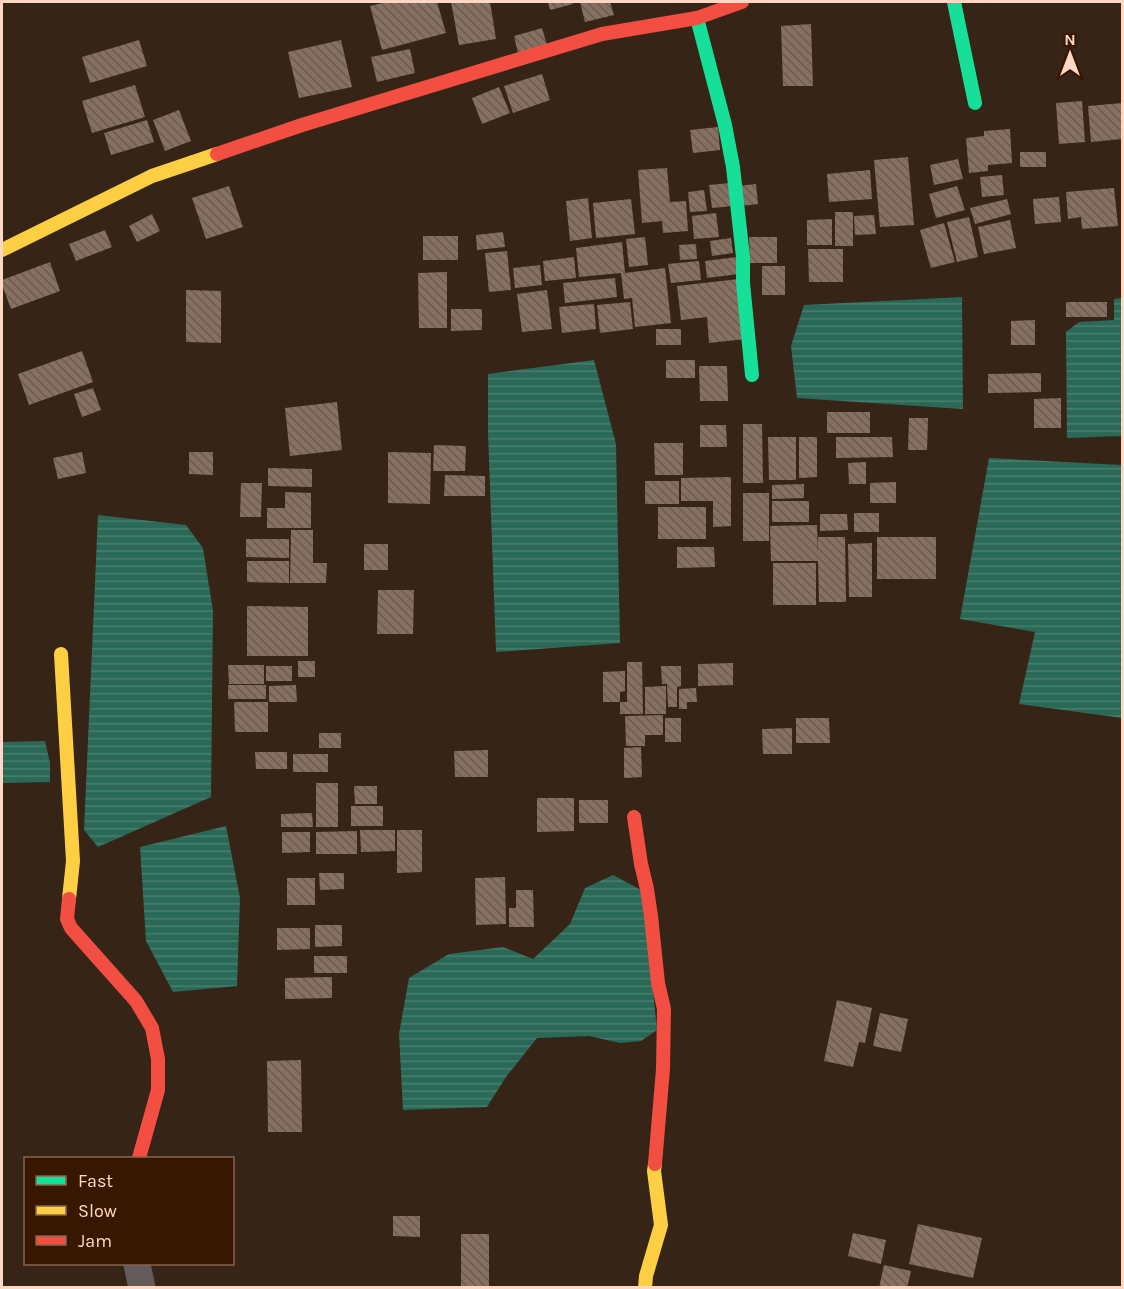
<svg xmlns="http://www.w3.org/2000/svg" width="1124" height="1289" viewBox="0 0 1124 1289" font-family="Karla,sans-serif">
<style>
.water{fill:url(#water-rules)}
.building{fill:url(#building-back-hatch)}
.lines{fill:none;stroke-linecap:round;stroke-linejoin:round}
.street{stroke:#645b5d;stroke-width:27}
.fast{stroke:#16e098;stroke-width:14}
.slow{stroke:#ffcf43;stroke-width:14}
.jam{stroke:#f24e42;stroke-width:14}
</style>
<defs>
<pattern id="water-rules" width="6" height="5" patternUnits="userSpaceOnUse" patternTransform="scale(1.5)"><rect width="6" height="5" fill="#2a6957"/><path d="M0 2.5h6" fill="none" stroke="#4a7e6e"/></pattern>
<pattern id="building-back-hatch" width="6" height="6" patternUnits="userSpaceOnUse" patternTransform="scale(1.5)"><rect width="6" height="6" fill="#867061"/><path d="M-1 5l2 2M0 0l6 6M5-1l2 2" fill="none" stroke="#6c5b4f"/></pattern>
</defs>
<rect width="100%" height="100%" fill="#362417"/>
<!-- water -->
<g class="water">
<polygon points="962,297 963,409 797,398 791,346 804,305"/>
<polygon points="1122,298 1122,436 1067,438 1066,332 1079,322 1114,320 1114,299"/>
<polygon points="594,360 616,444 620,643 496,652 488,433 488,374"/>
<polygon points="989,458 1122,465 1122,718 1019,704 1035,632 960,619"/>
<polygon points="98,515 186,525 203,548 213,611 211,797 98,847 84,830"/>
<polygon points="45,741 50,763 50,782 2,783 2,742"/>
<polygon points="226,826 240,898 237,986 173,992 146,941 140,847"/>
<polygon points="613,875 643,891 657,1030 641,1041 620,1043 589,1036 537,1038 506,1077 487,1107 403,1110 399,1034 409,978 449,954 503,947 533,959 570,924 585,888"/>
</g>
<!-- building -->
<g class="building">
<polygon points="387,2 437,2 446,33 382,50 370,6"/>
<polygon points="451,2 490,2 496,39 459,45"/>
<polygon points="548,2 572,2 573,4 550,10"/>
<polygon points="580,2 610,2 614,15 585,22"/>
<polygon points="811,24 813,86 783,86 781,26"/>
<polygon points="542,28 547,45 518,53 514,36"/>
<polygon points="139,40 147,66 90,83 82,57"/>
<polygon points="341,40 352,87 299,98 288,52"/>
<polygon points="410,49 415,73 377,82 371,57"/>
<polygon points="542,74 550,100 513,113 504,86"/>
<polygon points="135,85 145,117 92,133 82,101"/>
<polygon points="499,87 510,113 482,124 472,98"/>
<polygon points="1082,101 1085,142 1059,144 1056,103"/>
<polygon points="1122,103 1122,139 1091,142 1088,106"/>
<polygon points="179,110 191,141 165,151 153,120"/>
<polygon points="147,120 154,142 111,155 104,133"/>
<polygon points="718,127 720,150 693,153 690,130"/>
<polygon points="1010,129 1012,163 988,165 988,171 969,173 966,138 984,136 984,131"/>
<rect x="1020" y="152" width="26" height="15"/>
<polygon points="908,157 914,225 880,227 874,160"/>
<polygon points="958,159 963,179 934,185 930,165"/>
<polygon points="667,168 670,202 686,201 688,231 663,233 662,221 642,223 638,170"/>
<polygon points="870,170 872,199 829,202 827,174"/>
<polygon points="1002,175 1004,195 982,197 980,177"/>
<polygon points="730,183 733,206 712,208 709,185"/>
<polygon points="756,184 758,204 740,206 737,186"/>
<polygon points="229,186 243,227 206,239 192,198"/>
<polygon points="957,186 965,210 936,218 929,194"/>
<polygon points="1114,188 1118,226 1082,229 1081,217 1068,219 1066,192"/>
<polygon points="704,190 707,211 690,212 688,192"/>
<polygon points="1059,197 1061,222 1035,224 1033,199"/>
<polygon points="588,198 592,238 570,241 566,201"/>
<polygon points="631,199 635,234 596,238 593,203"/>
<polygon points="1007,199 1011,214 975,224 970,208"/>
<rect x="835" y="212" width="18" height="34"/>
<polygon points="716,213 719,237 694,239 692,216"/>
<polygon points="152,214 160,231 137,242 129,226"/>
<polygon points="874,215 876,234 855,235 854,216"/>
<polygon points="969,217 978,257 957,262 947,222"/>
<polygon points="832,219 832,245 807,245 807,220"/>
<polygon points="1010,220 1016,248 984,254 978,227"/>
<polygon points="944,223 955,262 931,268 920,230"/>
<polygon points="105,230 112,247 76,261 69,244"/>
<polygon points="503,232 505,247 477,250 476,235"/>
<rect x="423" y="236" width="35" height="24"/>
<polygon points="645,237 648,265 629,267 626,239"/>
<polygon points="749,237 777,237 777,263 750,263"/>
<polygon points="731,238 733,253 712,256 710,241"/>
<polygon points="622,242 625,273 665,268 671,323 635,327 632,298 624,299 621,273 579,277 576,248"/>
<polygon points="696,244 697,259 680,260 679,245"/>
<polygon points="808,249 843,249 843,282 809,282"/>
<polygon points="507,251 511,290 489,292 485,253"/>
<polygon points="574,257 576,278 545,281 543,261"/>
<polygon points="737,257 739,274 707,278 705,261"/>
<polygon points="699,261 701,280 671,283 668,264"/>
<polygon points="50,262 60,291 11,309 2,285 2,280"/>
<polygon points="540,265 542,285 515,288 513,268"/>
<rect x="762" y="266" width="23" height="29"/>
<polygon points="447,272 447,328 419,328 418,273"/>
<polygon points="615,278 617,297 565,303 563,283"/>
<polygon points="739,279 746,339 709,343 707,317 681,320 677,286"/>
<polygon points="186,290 221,291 221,343 186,342"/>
<polygon points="547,290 552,329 522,332 517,294"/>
<polygon points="630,302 633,329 600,333 597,305"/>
<rect x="1066" y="302" width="41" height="15"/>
<polygon points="594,304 596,329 562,333 559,307"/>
<polygon points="451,309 482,309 482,330 451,331"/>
<polygon points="1035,320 1035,345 1011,345 1011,321"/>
<rect x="656" y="329" width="25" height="16"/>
<polygon points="82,351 93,382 29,405 18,374"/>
<rect x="666" y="360" width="29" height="18"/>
<polygon points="699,366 727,366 728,401 700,401"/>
<polygon points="1041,373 1041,392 988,393 988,374"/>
<polygon points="93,388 101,410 82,417 74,394"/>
<polygon points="1061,398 1061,428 1034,428 1034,399"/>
<polygon points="337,402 342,450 290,456 285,408"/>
<rect x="827" y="412" width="43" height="21"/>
<polygon points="909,418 928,418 927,450 908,450"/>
<polygon points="743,424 762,424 763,483 743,483"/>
<polygon points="700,425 726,425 727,447 700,447"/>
<polygon points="768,437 796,437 796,480 769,480"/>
<polygon points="799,437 817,437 817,477 799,478"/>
<polygon points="836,437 892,437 893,457 836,458"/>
<polygon points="654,443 683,443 683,475 655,475"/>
<polygon points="434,445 466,446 465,471 433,471"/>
<polygon points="82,452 86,473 58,479 53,458"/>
<polygon points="189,452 213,452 213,475 189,474"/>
<polygon points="388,452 431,453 430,504 388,503"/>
<polygon points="866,462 866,484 849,484 848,463"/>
<polygon points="268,468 312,469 312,487 268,486"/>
<polygon points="445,475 485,476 485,496 444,496"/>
<polygon points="731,477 731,526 713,527 713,501 681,501 681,478"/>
<rect x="645" y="481" width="34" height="23"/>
<polygon points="896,482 896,503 870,503 870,483"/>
<polygon points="241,483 262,483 261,517 240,517"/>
<polygon points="804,484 804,498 772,499 772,485"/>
<polygon points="285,492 311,493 311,528 267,528 267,508 285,508"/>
<rect x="743" y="493" width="26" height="48"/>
<rect x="772" y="501" width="37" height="21"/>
<rect x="658" y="507" width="48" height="32"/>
<rect x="854" y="513" width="25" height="19"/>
<polygon points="820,514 847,514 848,530 820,531"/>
<polygon points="817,525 818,555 818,537 845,537 846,602 819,602 818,561 771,561 770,526"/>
<polygon points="291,530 313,530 313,563 327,563 326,583 290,583"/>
<rect x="877" y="537" width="59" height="42"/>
<polygon points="246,539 289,539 289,558 246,557"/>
<polygon points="872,543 872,597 849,597 848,544"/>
<rect x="364" y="544" width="24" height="26"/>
<polygon points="677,547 714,547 715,567 677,568"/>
<polygon points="247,561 289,561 289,583 247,582"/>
<rect x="773" y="563" width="43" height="42"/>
<polygon points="378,590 414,590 413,634 377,634"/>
<polygon points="247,606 308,607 308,656 247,656"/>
<rect x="298" y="661" width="17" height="16"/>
<polygon points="627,662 642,662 643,714 620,714 620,702 627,702"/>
<polygon points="733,663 733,685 698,686 698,664"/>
<polygon points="228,665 264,665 264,684 229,684"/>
<rect x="266" y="666" width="26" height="15"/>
<polygon points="661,666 681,666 681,686 677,687 677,707 668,707 667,684 662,684"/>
<polygon points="625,671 625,691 620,692 620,702 603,702 603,672"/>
<rect x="228" y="685" width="38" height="14"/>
<polygon points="296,685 297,702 269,702 269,686"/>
<polygon points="666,686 666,714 645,714 645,687"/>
<polygon points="696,688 697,702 687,702 687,709 679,709 679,689"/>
<polygon points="234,702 268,702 268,732 235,732"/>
<polygon points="663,715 663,735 645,735 645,746 626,746 625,716"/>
<rect x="665" y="718" width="16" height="24"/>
<polygon points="796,718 829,718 830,743 796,743"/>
<polygon points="792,728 792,754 763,754 762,729"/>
<rect x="319" y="733" width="22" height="15"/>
<polygon points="641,747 642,777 624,778 624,748"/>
<polygon points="488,750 488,777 455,777 454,751"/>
<polygon points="255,752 287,752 287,769 256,769"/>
<rect x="293" y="754" width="35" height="18"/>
<rect x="316" y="783" width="22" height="44"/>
<polygon points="354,786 377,786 377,804 355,804"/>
<polygon points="537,798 574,798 574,831 537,832"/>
<rect x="579" y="800" width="29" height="23"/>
<rect x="351" y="806" width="32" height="20"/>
<polygon points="312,813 313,827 281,827 281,814"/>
<polygon points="360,830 395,830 395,851 361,852"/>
<polygon points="397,830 422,830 422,872 397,873"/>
<polygon points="357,831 357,854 316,854 316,832"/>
<polygon points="282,832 310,832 310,852 282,853"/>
<polygon points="319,873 344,873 344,889 320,890"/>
<polygon points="505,877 506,924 476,925 475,878"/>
<rect x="287" y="878" width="28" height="27"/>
<polygon points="516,890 533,890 534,927 509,927 509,908 516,908"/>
<polygon points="315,925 342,925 342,946 315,947"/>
<polygon points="277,928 310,928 310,949 277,950"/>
<rect x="314" y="956" width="33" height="17"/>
<polygon points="332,977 332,998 285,999 285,978"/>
<polygon points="837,1000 872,1008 865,1043 859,1042 853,1067 824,1061"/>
<polygon points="880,1013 908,1019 901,1052 873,1046"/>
<polygon points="301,1060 302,1132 268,1132 267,1061"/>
<polygon points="393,1216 420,1216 420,1237 393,1236"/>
<polygon points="918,1224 982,1238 973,1278 909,1264"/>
<polygon points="853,1233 886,1240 881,1264 848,1256"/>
<rect x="461" y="1234" width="28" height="54"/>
<polygon points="884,1265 911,1271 907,1288 879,1288"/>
</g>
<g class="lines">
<!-- street -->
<polyline class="street" points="137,1264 142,1288"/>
<!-- fast -->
<g class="fast">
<polyline points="954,2 975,103"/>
<polyline points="697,18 725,125 733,167 743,257 743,283 752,375"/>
</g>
<!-- slow -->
<g class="slow">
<polyline points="2,250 152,176 217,154"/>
<polyline points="61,654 73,861 69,899"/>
<polyline points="645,1288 646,1276 661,1225 654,1171 655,1164"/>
</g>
<!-- jam -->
<g class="jam">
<polyline points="217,154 302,125 602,34 697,18 742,2"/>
<polyline points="634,817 641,864 647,889 651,916 658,983 664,1009 663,1069 655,1164"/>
<polyline points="69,899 67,919 71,928 136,1001 152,1028 158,1059 158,1090 139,1158"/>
</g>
</g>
<!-- border -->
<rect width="1124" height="1289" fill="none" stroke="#fed8c2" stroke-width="6"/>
<!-- legend -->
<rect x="24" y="1157" width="210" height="108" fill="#381701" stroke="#87644e" stroke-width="1.5"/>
<rect x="36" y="1176" width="30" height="9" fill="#16e098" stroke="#87644e" stroke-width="1.5"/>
<text x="78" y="1187" font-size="18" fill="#fed8c2">Fast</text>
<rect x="36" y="1206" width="30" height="9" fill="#ffcf43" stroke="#87644e" stroke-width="1.5"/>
<text x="78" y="1217" font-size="18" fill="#fed8c2">Slow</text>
<rect x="36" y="1236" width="30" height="9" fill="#f24e42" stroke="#87644e" stroke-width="1.5"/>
<text x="78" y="1247" font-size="18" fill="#fed8c2">Jam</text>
<!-- north arrow -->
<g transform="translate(1070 54)" stroke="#381701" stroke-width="4.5" paint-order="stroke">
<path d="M0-4.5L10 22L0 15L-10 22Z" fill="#fed8c2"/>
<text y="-9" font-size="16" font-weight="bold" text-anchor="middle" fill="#fed8c2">N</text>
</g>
</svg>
